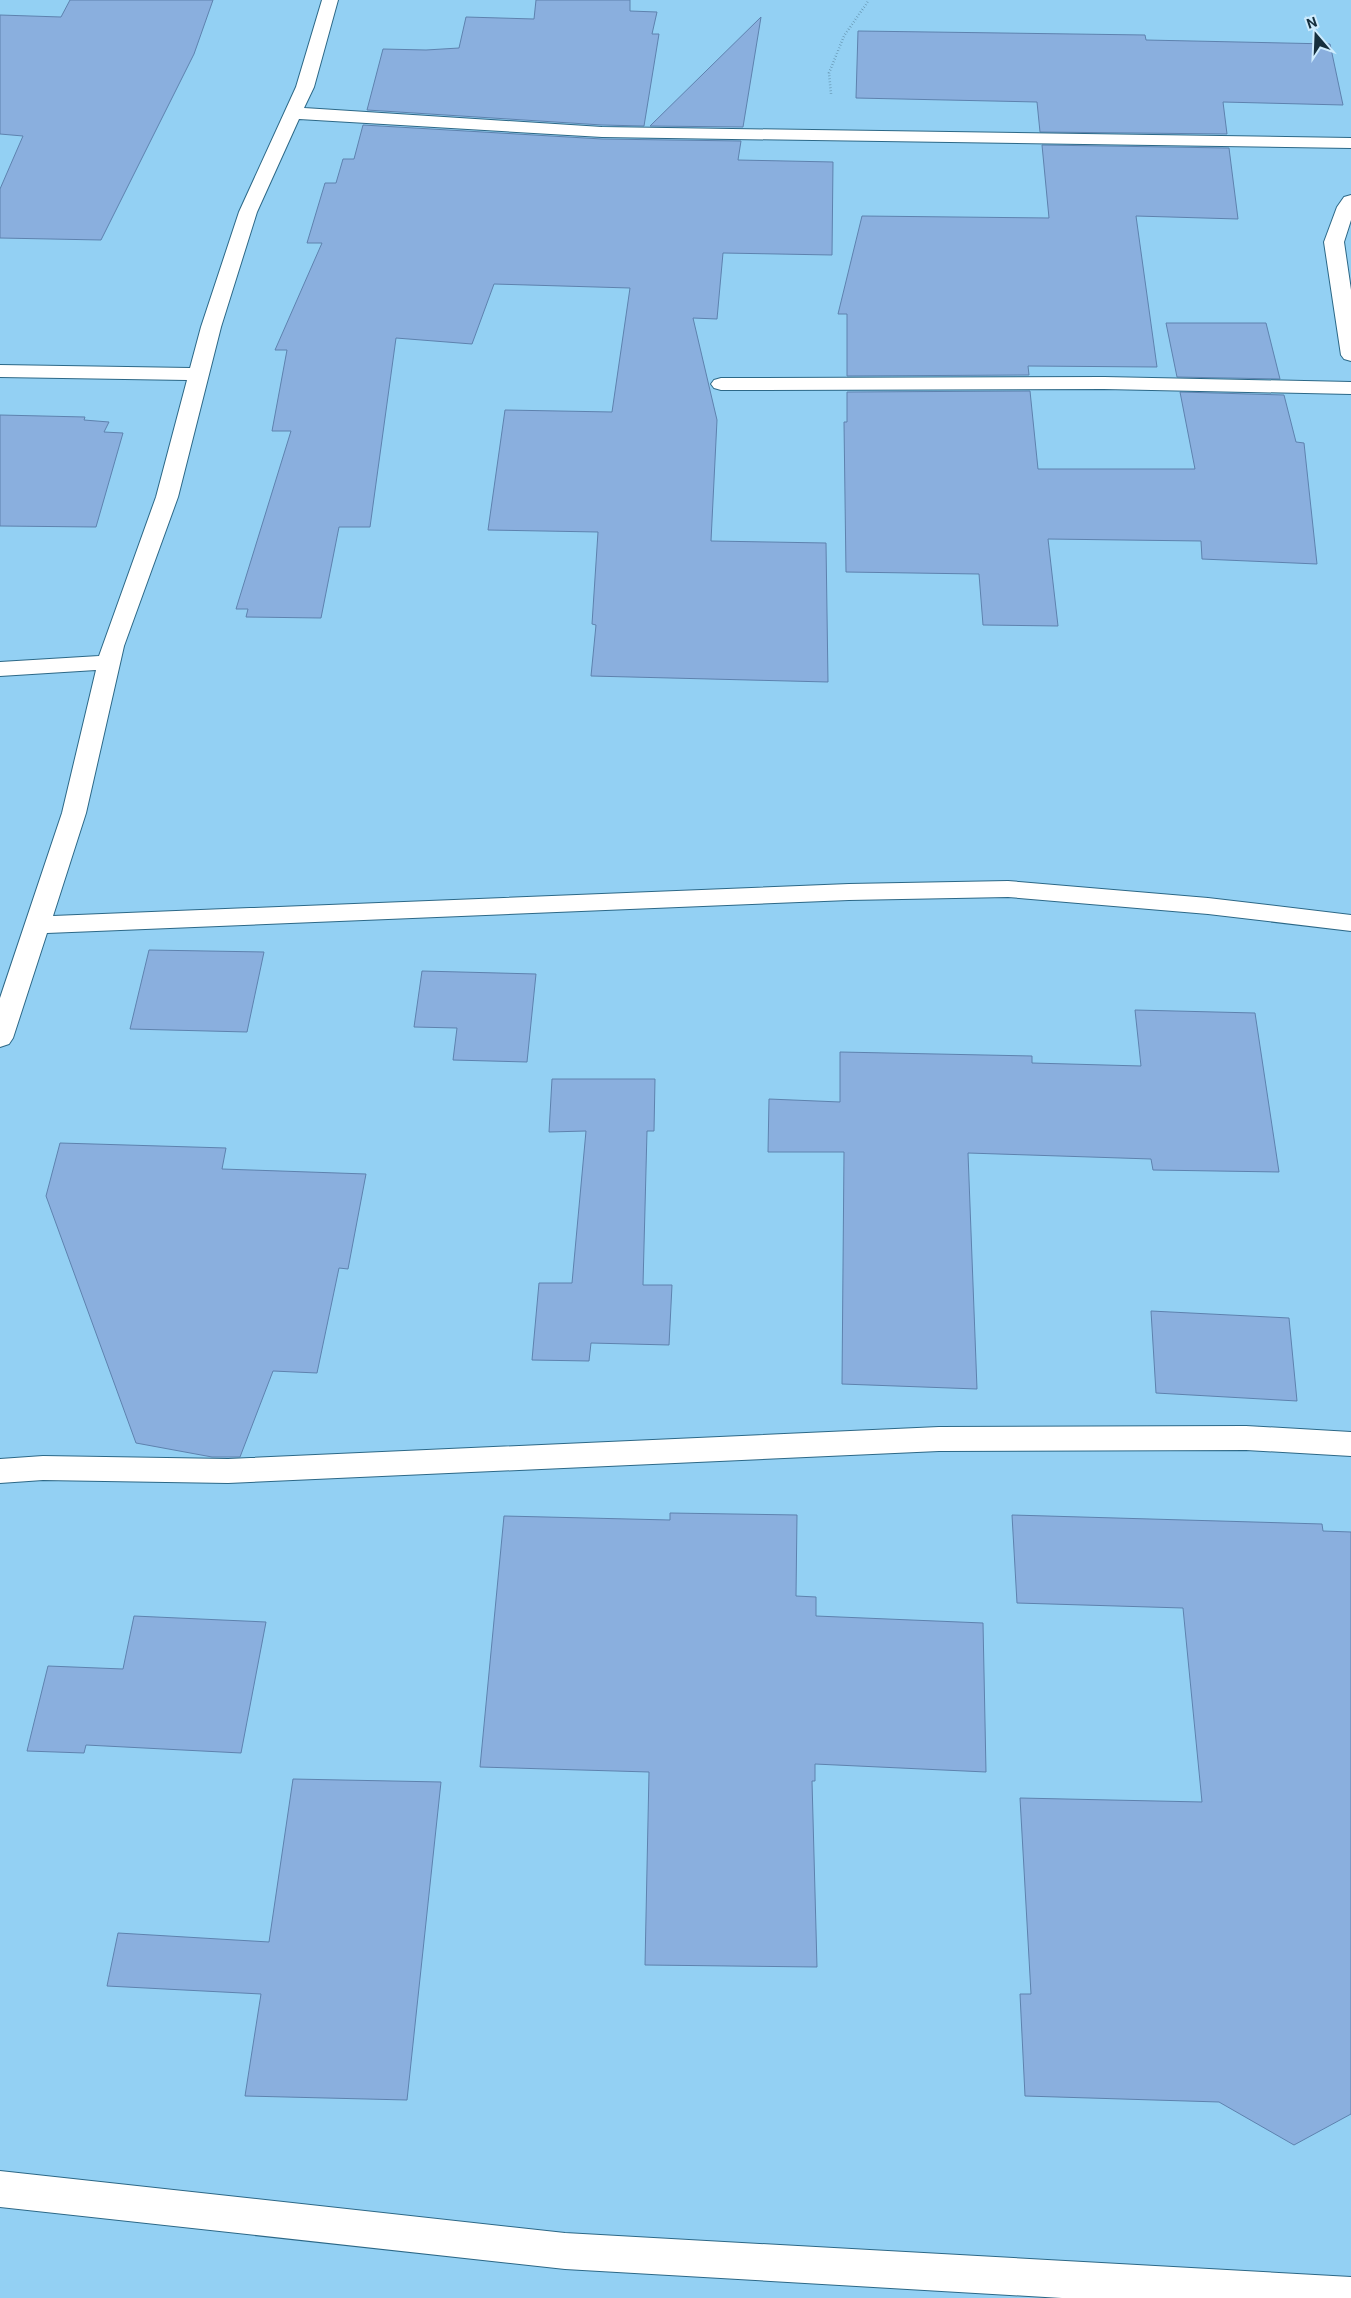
<svg xmlns="http://www.w3.org/2000/svg" width="1351" height="2298" viewBox="0 0 1351 2298" font-family="Roboto,sans-serif">
<style>
.building{fill:#8aafde;stroke:#5e82ae}
.lines{fill:none;stroke-linecap:round;stroke-linejoin:round}
.minor-casing{stroke:#2c6887;stroke-width:2}
.path{stroke:#58849d;stroke-width:2.5;stroke-dasharray:0.5 2.5;stroke-linecap:butt}
.minor{fill:#fff;fill-rule:evenodd}
</style>
<rect width="100%" height="100%" fill="#93d0f3"/>
<!-- building -->
<g class="building">
<polygon points="70,0 213,0 194,54 101,240 0,238 0,189 23,136 0,134 0,15 61,17"/>
<polygon points="536,0 630,0 630,11 657,12 652,34 659,34 644,126 602,125 367,110 383,49 426,50 459,48 466,17 534,19"/>
<polygon points="761,17 743,127 650,126"/>
<polygon points="858,31 1145,35 1146,40 1330,44 1343,105 1223,102 1227,134 1040,132 1037,102 856,98"/>
<polygon points="363,125 602,139 741,141 738,160 833,162 832,255 723,253 717,319 693,318 717,420 711,541 826,543 828,682 591,676 596,625 592,624 598,532 488,530 505,410 612,412 630,288 494,284 472,344 396,338 370,527 339,527 321,618 246,617 248,609 236,609 291,431 272,431 287,350 275,350 322,243 307,243 325,183 336,183 343,159 354,159"/>
<polygon points="1042,145 1229,148 1238,219 1136,216 1157,367 1028,366 1029,375 847,376 847,314 838,314 862,216 1049,218"/>
<polygon points="1166,323 1266,323 1280,379 1177,377"/>
<polygon points="1030,391 1038,469 1195,469 1180,392 1284,395 1296,442 1304,443 1317,564 1202,559 1201,541 1048,539 1058,626 983,625 979,574 846,572 844,422 847,422 847,392"/>
<polygon points="0,415 85,417 84,420 109,422 104,432 123,433 96,527 0,526"/>
<polygon points="149,950 264,952 247,1032 130,1029"/>
<polygon points="422,971 536,974 527,1062 453,1060 457,1028 414,1027"/>
<polygon points="1135,1010 1255,1013 1279,1172 1153,1170 1151,1159 968,1153 977,1389 842,1384 844,1152 768,1152 769,1099 840,1102 840,1052 1032,1056 1032,1063 1141,1066"/>
<polygon points="552,1079 655,1079 654,1131 647,1131 643,1285 672,1285 669,1345 591,1343 589,1361 532,1360 539,1283 572,1283 586,1131 549,1132"/>
<polygon points="60,1143 226,1148 222,1169 366,1174 348,1269 339,1268 317,1373 273,1371 240,1457 212,1457 136,1443 46,1196"/>
<polygon points="1151,1311 1289,1318 1297,1401 1156,1393"/>
<polygon points="670,1513 797,1515 796,1596 816,1597 816,1616 983,1623 986,1772 815,1764 815,1781 812,1781 817,1967 645,1965 649,1772 480,1767 504,1516 670,1520"/>
<polygon points="1012,1515 1322,1524 1323,1531 1351,1532 1351,2114 1294,2145 1219,2102 1025,2096 1020,1994 1031,1994 1020,1798 1202,1802 1183,1608 1017,1603"/>
<polygon points="134,1616 266,1622 241,1753 86,1745 84,1753 27,1751 48,1666 123,1669"/>
<polygon points="293,1779 441,1782 407,2100 245,2096 261,1994 107,1986 118,1933 269,1942"/>
</g>
<g class="lines">
<defs>
<g id="minor">
<polygon points="322,0 338,0 314,87 304,108 602,127 1351,138 1351,148 602,137 299,119 257,212 221,327 178,497 124,646 86,813 53,916 849,884 1008,881 1208,898 1351,915 1351,931 1208,914 1008,897 849,900 47,933 13,1038 9,1044 0,1047 0,998 62,813 96,670 0,676 0,662 99,656 156,497 187,380 0,377 0,365 190,368 201,327 239,212 296,87"/>
<polygon points="1351,195 1351,220 1344,242 1351,290 1351,361 1344,359 1341,355 1324,242 1337,207 1344,197"/>
<polygon points="1104,377 1351,382 1351,394 1104,389 721,390 714,388 711,384 714,380 721,378"/>
<polygon points="1246,1426 1351,1432 1351,1456 1246,1450 939,1451 228,1483 43,1480 0,1483 0,1459 43,1456 228,1459 939,1427"/>
<polygon points="0,2171 565,2233 1351,2277 1351,2298 1062,2298 565,2269 0,2207"/>
</g>
</defs>
<!-- minor casing -->
<use href="#minor" class="minor-casing"/>
<!-- path -->
<polyline class="path" points="831,94 829,73 844,36 869,0"/>
<!-- minor -->
<use href="#minor" class="minor"/>
</g>
<!-- north arrow -->
<g transform="translate(1316 35) rotate(341)" stroke="#ceecfe" stroke-width="4" paint-order="stroke">
<path d="M0-4L9 19L0 12L-9 19Z" fill="#162f3d"/>
<text y="-8" font-size="14" font-weight="bold" text-anchor="middle" fill="#162f3d">N</text>
</g>
</svg>
